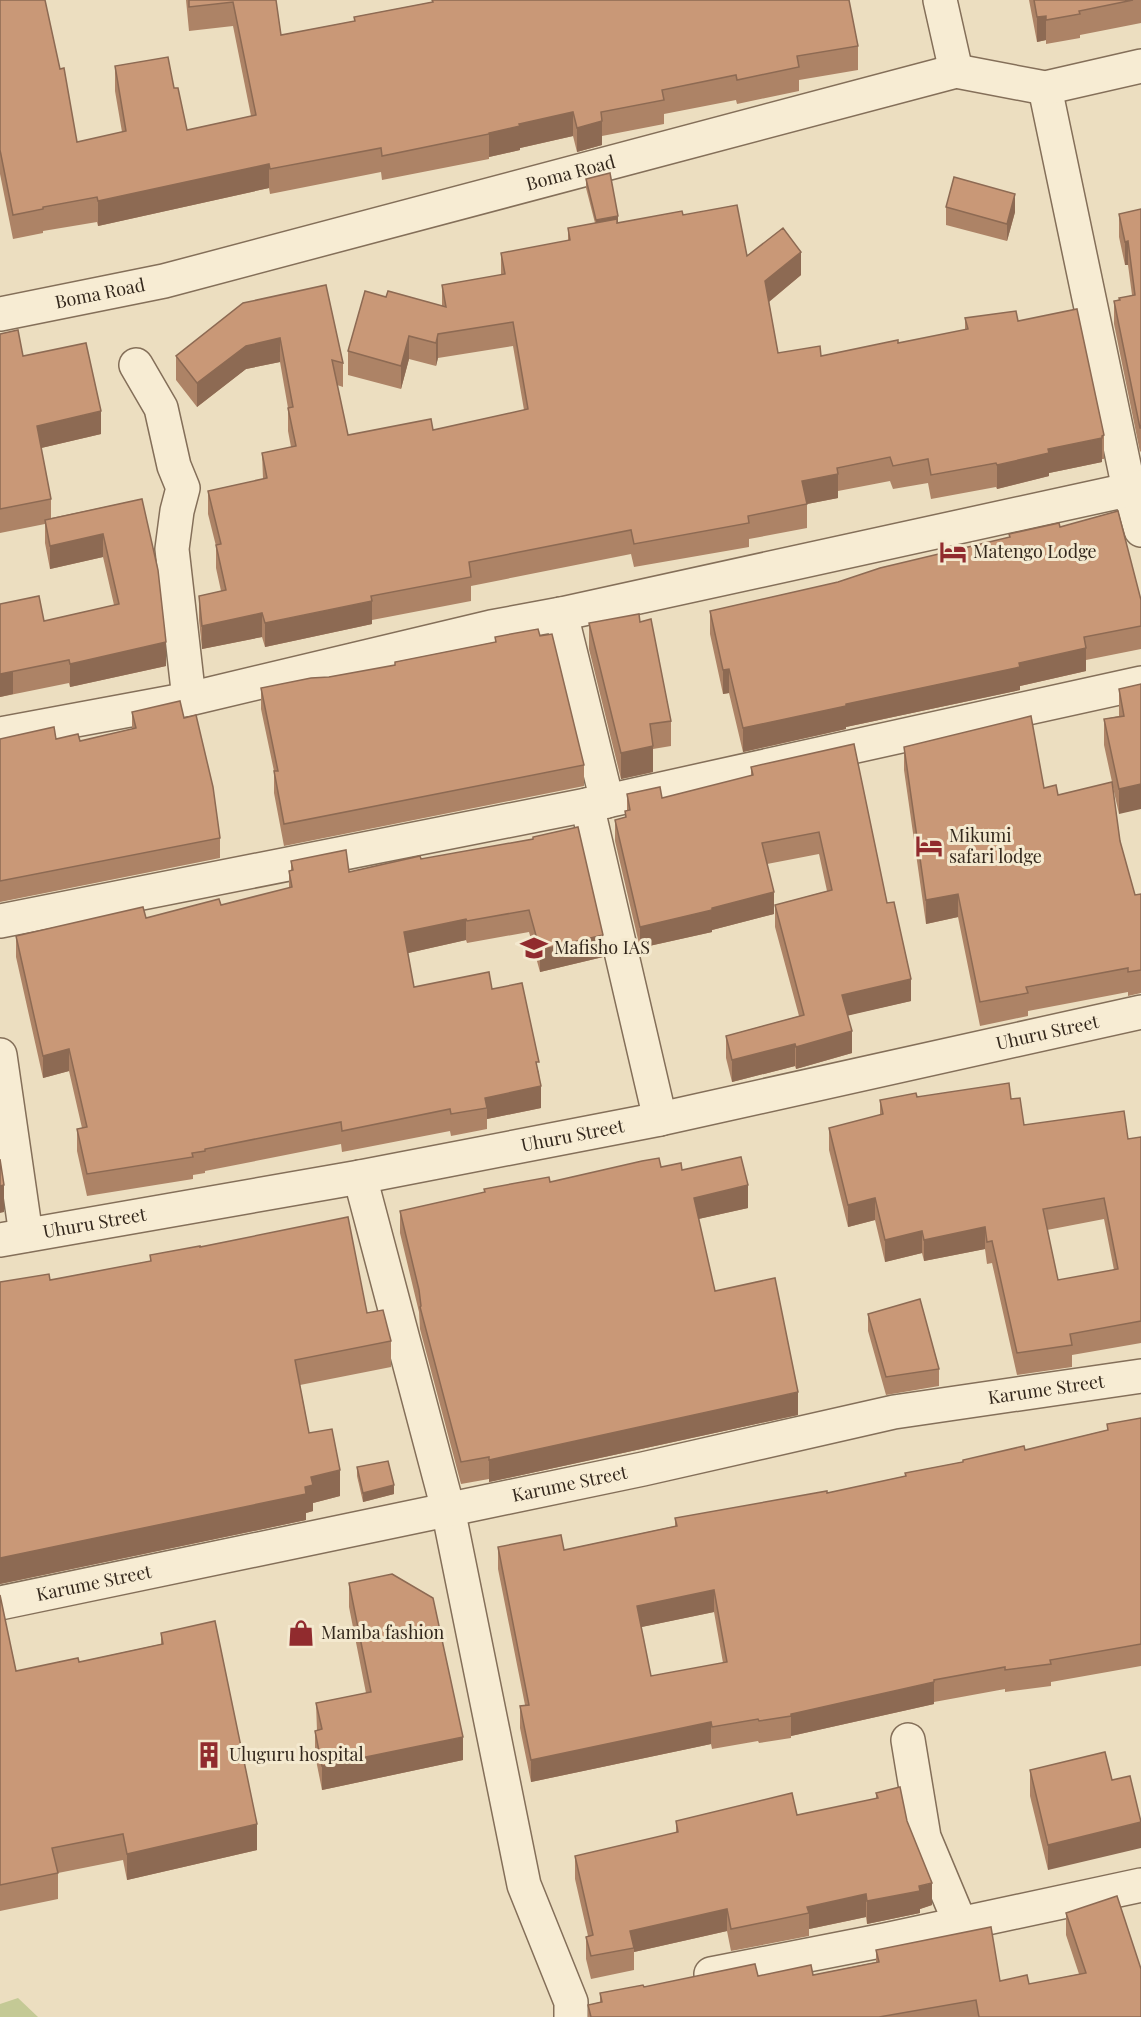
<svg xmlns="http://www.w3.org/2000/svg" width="1141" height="2017" viewBox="0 0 1141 2017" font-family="'Playfair Display',serif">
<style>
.green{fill:#c4c995}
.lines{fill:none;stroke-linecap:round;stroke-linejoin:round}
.minor-casing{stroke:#846f59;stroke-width:36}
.minor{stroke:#f7ecd3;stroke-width:33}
.wall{fill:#ad8366;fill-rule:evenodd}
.shaded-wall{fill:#8d6a53}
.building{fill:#c99877;stroke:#8d6a53;stroke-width:1.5;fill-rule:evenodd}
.labels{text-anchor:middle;stroke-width:6;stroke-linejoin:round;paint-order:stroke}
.street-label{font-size:18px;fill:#34281d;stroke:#f4e9cf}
.poi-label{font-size:18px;fill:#34281d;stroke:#f4e9cf;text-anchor:start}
</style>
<rect width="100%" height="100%" fill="#ecdec0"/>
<!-- green -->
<polygon class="green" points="18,1998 38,2017 0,2017 0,2004"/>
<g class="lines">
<defs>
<g id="minor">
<polyline points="940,0 956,71"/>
<polyline points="1045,88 1129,489 1141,530"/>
<path id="s1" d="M0,314L164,281L956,71L1045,88L1141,66"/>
<polyline points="136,365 161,408 174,466 183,488 177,511 172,549 189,699"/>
<polyline points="561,614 607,801 587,805 660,1119"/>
<polyline points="0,734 189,699 491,627 561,614 1141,487"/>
<polyline points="0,921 607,801 1141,683"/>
<polyline points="0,1055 26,1235"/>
<polyline points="360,1177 448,1509 524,1885 571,2002 571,2017"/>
<path id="s2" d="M0,1240L360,1177L660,1119L1141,1012"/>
<path id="s3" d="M0,1603L643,1469L894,1412L1141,1376"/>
<polyline points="908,1740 924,1837 960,1923"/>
<polyline points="711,1974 885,1940 1141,1885"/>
</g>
</defs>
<!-- minor casing -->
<use href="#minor" class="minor-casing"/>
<!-- minor -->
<use href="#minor" class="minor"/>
</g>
<!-- wall -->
<g class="wall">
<polygon points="0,0 60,69 77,142 122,132 115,91 115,66 174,88 187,130 251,116 233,26 189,31 186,0 276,0 281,35 354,21 354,17 432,2 432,0 858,46 858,70 799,80 799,91 737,104 736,100 664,114 664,124 602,136 602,145 577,152 573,136 520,148 520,150 489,157 489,159 382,180 381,172 270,194 269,188 98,226 97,222 43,231 43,233 13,239 0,174"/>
<polygon points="1029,0 1141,0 1141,23 1080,35 1080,38 1046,44 1046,40 1037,42"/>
<polygon points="586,179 618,223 683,215 747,256 801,275 769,302 778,353 821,356 898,343 965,330 965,318 1018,321 1104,435 1104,459 1102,459 1102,462 1049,473 1049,476 997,489 996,487 931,499 928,483 893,489 890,481 838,491 838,498 807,504 807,528 749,539 749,547 634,567 631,554 471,586 471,601 372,620 372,624 265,647 262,637 202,649 199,620 199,596 221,591 216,568 216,546 208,514 208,491 263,479 262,453 291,447 288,431 288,408 280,362 246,369 197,407 176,380 176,356 243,303 343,363 343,387 337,385 348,435 433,430 524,410 513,346 438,358 436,366 409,359 401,389 348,375 348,351 386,297 442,306 442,285 501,275 501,253 568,241 568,228 595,223 586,188"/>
<polygon points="946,207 1015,212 1007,241 946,225"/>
<polygon points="1141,209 1141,451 1140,452 1114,324 1114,301 1132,295 1128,265 1125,265 1119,237 1119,214"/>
<polygon points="0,334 101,434 41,448 51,499 51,518 142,499 166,666 70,687 69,683 0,697 0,604 44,621 114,605 103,557 50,569 45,543 45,524 0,533"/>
<polygon points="1060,527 1141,600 1141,649 1086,660 1086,671 1020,686 1020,690 846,727 846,729 743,752 729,693 723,694 710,634 710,611 838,582 1009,537 1009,534"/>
<polygon points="640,622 671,721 671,746 653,749 653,772 621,779 589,649 589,623"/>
<polygon points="540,636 584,765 584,786 284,846 274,793 274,771 261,709 261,688 395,666 395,662 495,642 495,637"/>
<polygon points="1141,684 1119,814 1112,783 1120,841 1135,895 1141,894 1141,993 1128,996 1128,992 1028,1011 1028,1016 980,1026 958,917 926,924 904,770 904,747 1044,788 1058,795 1112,782 1104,745 1104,719 1119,716 1119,689"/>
<polygon points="132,712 184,718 220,838 220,858 0,902 0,739 56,739 80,741 132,729"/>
<polygon points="854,744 887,903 911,1001 848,1015 852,1053 796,1069 795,1066 732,1082 726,1058 726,1036 799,1016 775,927 775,905 827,891 819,854 767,864 774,914 712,930 712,932 640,948 615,841 615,820 625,817 625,811 627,811 627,794 662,798 751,776 751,767"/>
<polygon points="533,839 603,957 540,972 529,932 467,943 466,940 408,953 414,987 492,989 539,1072 541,1108 487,1119 487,1129 451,1136 450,1131 342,1152 341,1144 205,1171 205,1173 193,1175 193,1179 87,1196 77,1151 77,1129 82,1128 69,1071 43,1078 16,957 16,936 146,918 221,905 289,888 289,871 291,870 291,861 349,872"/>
<path d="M917,1097L1011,1099L1024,1125L1128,1139L1141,1137V1343L1072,1355V1367L1017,1375L992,1263L987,1264L985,1249L924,1261L922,1253L885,1262L875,1220L848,1227L829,1150V1128L880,1115V1100ZM1104,1219L1114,1270L1058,1280L1047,1230Z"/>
<polygon points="661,1167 682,1170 748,1208 698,1219 715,1291 798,1415 489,1482 489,1479 461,1484 420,1329 419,1312 400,1233 400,1211 550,1182"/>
<polygon points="200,1247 367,1313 391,1341 391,1367 300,1385 309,1433 340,1496 313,1503 313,1511 306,1513 306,1520 0,1584 0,1282 50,1280 150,1261 150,1255"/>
<polygon points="868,1314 939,1369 939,1386 886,1395 868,1331"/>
<path d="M1141,1418V1666L1051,1682V1686L1005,1692V1689L934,1702V1704L791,1736V1738L759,1743L758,1741L712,1749L711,1744L531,1782L520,1728V1706L525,1705L498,1569V1547L564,1550L675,1526V1518L827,1493L905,1476V1473L1025,1450L1107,1430V1424ZM714,1612L723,1663L651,1676L641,1627Z"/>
<polygon points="357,1467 394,1494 363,1502 357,1476"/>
<polygon points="349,1583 463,1760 322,1790 315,1755 315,1731 317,1731 316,1703 366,1693 349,1607"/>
<polygon points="0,1595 16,1671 79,1662 161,1644 161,1633 257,1850 127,1880 123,1860 58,1873 58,1899 0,1911"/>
<polygon points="1030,1770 1112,1780 1048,1870 1030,1796"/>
<polygon points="876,1793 907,1821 932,1905 920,1909 920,1913 867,1924 866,1917 809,1929 809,1936 731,1951 727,1931 634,1952 634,1970 591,1979 586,1959 586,1937 588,1936 575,1879 575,1856 676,1833 676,1821 797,1815 876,1799"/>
<polygon points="1066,1913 1141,2017 588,2017 588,2005 600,2002 600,1993 644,1987 758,1976 813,1975 876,1962 876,1950 1000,1981 1029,1984 1079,1974 1066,1935"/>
</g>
<!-- shaded-wall -->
<g class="shaded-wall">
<polygon points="1046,16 1046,40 1037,42 1037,17"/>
<polygon points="573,112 573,136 520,148 520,150 489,157 489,133 519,124"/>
<polygon points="602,121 602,145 577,152 577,128"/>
<polygon points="269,164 269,188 98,226 98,201"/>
<polygon points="1015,194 1015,212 1007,241 1007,224"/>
<polygon points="618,216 618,224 596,229 596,220"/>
<polygon points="1128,241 1128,265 1125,265 1125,242"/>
<polygon points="801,252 801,275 765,305 765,281"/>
<polygon points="438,334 438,358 436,366 436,343"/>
<polygon points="409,336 409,359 401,389 401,366"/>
<polygon points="280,338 280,362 246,369 197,407 197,383 246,346"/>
<polygon points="101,411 101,434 37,449 37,426"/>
<polygon points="1102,438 1102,462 1049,473 1049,476 997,489 997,465 1048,449"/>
<polygon points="838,474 838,498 802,505 802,481"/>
<polygon points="103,534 103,557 50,569 50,546"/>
<polygon points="372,601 372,624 265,647 265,623"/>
<polygon points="262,613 262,637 202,649 202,626"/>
<polygon points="166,642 166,666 70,687 70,664"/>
<polygon points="1086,648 1086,671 1020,686 1020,690 846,727 846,729 743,752 743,728 1019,663"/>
<polygon points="729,669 729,693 723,694 723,670"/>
<polygon points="13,670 13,694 0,697 0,674"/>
<polygon points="653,746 653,772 621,779 621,753"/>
<polygon points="1141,784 1141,809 1119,814 1119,789"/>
<polygon points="774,892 774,914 712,930 712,932 640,948 640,927"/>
<polygon points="958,894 958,917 926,924 926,900"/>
<polygon points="466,919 466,940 404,954 404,932"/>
<polygon points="603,935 603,957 540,972 540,950"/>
<polygon points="911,979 911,1001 842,1017 842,995"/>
<polygon points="852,1031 852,1053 796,1069 796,1047"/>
<polygon points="795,1044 795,1066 732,1082 732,1060"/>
<polygon points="69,1049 69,1071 43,1078 43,1056"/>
<polygon points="541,1086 541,1108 487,1119 487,1108 485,1098"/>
<polygon points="4,1185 4,1212 0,1213 0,1186"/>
<polygon points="748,1185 748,1208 694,1220 694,1198"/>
<polygon points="875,1198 875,1220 848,1227 848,1205"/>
<polygon points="985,1227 985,1249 924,1261 924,1240"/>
<polygon points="922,1231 922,1253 885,1262 885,1240"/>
<polygon points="798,1392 798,1415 489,1482 489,1460"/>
<polygon points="340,1470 340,1496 313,1503 313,1511 306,1513 306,1520 0,1584 0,1558 305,1487 311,1477"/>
<polygon points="394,1485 394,1494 363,1502 363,1493"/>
<polygon points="714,1590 714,1612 637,1628 637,1606"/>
<polygon points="934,1682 934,1704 791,1736 791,1714"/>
<polygon points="711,1722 711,1744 531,1782 531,1760"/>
<polygon points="463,1737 463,1760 322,1790 322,1766"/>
<polygon points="1141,1822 1141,1848 1048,1870 1048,1845"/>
<polygon points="257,1824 257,1850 127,1880 127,1854"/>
<polygon points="932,1883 932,1905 920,1909 920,1913 867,1924 867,1901"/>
<polygon points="866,1894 866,1917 809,1929 809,1913 807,1907"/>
<polygon points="727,1909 727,1931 634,1952 634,1948 630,1931"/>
</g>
<!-- building -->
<g class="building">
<polygon points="0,0 45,0 60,69 64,68 77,142 126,131 115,66 168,57 174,88 178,88 187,130 256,115 233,2 189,7 189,0 276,0 281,35 355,21 354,17 433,2 432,0 849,0 858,46 797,56 799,67 737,80 736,75 662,90 664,100 601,112 602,121 577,128 573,112 519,124 520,126 489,133 489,134 382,156 381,148 270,169 269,164 98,201 97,197 43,207 43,209 13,215 0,150"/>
<polygon points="1034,0 1133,0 1079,11 1080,14 1046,20 1046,16 1037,17"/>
<polygon points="610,173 618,216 596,220 586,179"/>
<polygon points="954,177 1015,194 1007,224 946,207"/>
<polygon points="737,205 747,256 783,228 801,252 765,281 778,353 820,346 821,356 898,340 898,343 968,329 965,318 1016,311 1018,321 1077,309 1104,435 1102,436 1102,438 1048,449 1049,453 997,465 996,463 931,475 928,459 893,466 890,457 837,468 838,474 802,481 807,504 748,516 749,523 634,544 631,530 469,562 471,577 371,596 372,601 265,623 262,613 202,626 199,596 226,590 216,545 221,544 208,491 267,478 262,453 296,446 288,408 293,407 280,338 246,346 197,383 176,356 243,303 326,285 343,363 332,360 348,435 431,419 433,430 528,409 513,322 438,334 436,343 409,336 401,366 348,351 365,291 386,297 388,291 446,307 442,285 505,274 501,253 570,240 568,228 617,219 617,223 682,211 683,215"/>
<polygon points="1141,209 1141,428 1140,428 1114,301 1120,300 1119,298 1135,295 1128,241 1125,242 1119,214"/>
<polygon points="18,330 23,356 86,343 101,411 37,426 51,499 0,509 0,334"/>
<polygon points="142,499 158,570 166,642 70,664 69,660 0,674 0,604 39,596 44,621 119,604 103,534 50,546 45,520"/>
<polygon points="1118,511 1141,600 1141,626 1084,637 1086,648 1019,663 1020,667 846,704 846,706 743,728 729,669 723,670 710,611 838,582 880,568 1010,537 1009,534 1059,523 1060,527"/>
<polygon points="639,614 640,622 651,619 671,721 650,724 653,746 621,753 589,623"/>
<polygon points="538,629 540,636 552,634 584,765 284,824 274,771 278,771 261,688 311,678 329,677 395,665 395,662 496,642 495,637"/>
<polygon points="1141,684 1141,784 1119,789 1104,719 1124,716 1119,689"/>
<polygon points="180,701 184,718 196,715 213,787 220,838 0,881 0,739 54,727 56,739 78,734 80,741 136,728 132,712"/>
<polygon points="1031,716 1044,788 1056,785 1058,795 1112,782 1120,841 1135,895 1141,894 1141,970 1128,972 1128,968 1026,987 1028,993 980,1002 958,894 926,900 904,747"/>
<polygon points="854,744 887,903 894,902 911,979 842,995 852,1031 796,1047 795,1044 732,1060 726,1036 804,1015 775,905 832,890 819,832 762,843 774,892 712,908 712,910 640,927 615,820 626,817 625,811 630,810 627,794 660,787 662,798 753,775 751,767"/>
<polygon points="578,827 603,935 540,950 529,910 467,921 466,919 404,932 414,987 489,972 492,989 522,983 539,1062 536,1062 541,1086 485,1098 487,1108 451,1114 450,1109 342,1131 341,1122 205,1149 205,1151 192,1153 193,1157 87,1174 77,1129 87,1127 69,1049 43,1056 16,936 143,907 146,918 219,899 221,905 292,887 289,871 293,870 291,861 346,850 349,872 420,856 421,859 533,839 533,837"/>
<path d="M1009,1083L1011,1099L1020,1098L1024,1125L1124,1111L1128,1139L1141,1137V1321L1070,1334L1072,1345L1017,1353L992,1241L987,1242L985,1227L924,1240L922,1231L885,1240L875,1198L848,1205L829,1128L883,1114L880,1100L916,1093L917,1097ZM1104,1198L1118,1269L1058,1280L1043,1209Z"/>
<polygon points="741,1157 748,1185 694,1198 715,1291 775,1278 798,1392 489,1460 489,1457 461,1462 420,1307 421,1306 419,1290 400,1211 485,1192 484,1189 549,1177 550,1182 642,1161 659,1158 661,1167 681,1163 682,1170"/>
<polygon points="0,1159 4,1185 0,1186"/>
<polygon points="348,1217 367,1313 383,1310 391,1341 295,1360 309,1433 332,1429 340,1470 311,1477 313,1485 305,1487 306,1494 0,1558 0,1282 49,1274 50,1280 151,1261 150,1255 200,1246 200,1247"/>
<polygon points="920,1299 939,1369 886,1377 868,1314"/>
<path d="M1141,1418V1644L1050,1660L1051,1664L1005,1670V1667L934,1680V1682L791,1714V1716L759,1721L758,1719L712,1727L711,1722L531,1760L520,1706L529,1705L498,1547L561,1535L564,1550L677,1526L675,1518L827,1491V1493L906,1476L905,1473L963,1462V1460L1024,1446L1025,1450L1108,1430L1107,1424ZM714,1590L727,1662L651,1676L637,1606Z"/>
<polygon points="388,1461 394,1485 363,1493 357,1467"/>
<polygon points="392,1574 433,1598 463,1737 322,1766 315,1731 322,1729 316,1703 371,1692 349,1583"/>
<polygon points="0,1595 16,1671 78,1658 79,1662 163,1644 161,1633 215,1621 257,1824 127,1854 123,1834 52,1848 58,1873 0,1885"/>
<polygon points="1105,1752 1112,1780 1130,1776 1141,1822 1048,1845 1030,1770"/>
<polygon points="900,1787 907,1821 932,1883 919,1886 920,1891 867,1901 866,1894 807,1907 809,1913 731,1929 727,1909 630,1931 634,1948 591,1956 586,1937 593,1935 575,1856 678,1832 676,1821 792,1793 797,1815 878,1798 876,1793"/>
<polygon points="1117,1896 1141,1969 1141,2017 979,2017 976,2000 879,2017 591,2017 588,2005 602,2002 600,1993 643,1985 644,1987 755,1964 758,1976 811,1965 813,1975 879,1962 876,1950 991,1927 1000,1981 1027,1975 1029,1984 1086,1973 1066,1913"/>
</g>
<!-- icons -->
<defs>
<symbol id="hotel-bare" viewBox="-9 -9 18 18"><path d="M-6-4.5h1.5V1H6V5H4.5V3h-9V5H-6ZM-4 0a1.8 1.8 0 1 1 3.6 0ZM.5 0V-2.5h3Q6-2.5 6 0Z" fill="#912b2e" stroke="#f4e9cf" stroke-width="2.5" paint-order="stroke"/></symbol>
<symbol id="school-bare" viewBox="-9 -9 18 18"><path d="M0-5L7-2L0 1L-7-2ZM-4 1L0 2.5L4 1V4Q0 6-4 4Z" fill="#912b2e" stroke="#f4e9cf" stroke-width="2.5" paint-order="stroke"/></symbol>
<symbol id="shop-bare" viewBox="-9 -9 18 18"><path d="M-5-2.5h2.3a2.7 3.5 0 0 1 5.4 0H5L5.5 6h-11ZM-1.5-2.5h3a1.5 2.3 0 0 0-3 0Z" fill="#912b2e" stroke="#f4e9cf" stroke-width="2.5" paint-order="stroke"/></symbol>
<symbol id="building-bare" viewBox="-9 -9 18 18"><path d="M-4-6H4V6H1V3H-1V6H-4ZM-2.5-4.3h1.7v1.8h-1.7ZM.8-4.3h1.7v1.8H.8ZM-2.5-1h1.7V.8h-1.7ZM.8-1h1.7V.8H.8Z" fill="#912b2e" stroke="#f4e9cf" stroke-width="2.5" paint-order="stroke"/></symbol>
</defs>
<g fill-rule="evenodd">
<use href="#hotel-bare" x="934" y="533" width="38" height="38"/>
<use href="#hotel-bare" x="910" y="827" width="38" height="38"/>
<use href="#school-bare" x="515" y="929" width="38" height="38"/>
<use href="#shop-bare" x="282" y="1614" width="38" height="38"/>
<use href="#building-bare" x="190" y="1736" width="38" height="38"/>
</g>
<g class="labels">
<!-- street labels -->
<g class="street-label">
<text dy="6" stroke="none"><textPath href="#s1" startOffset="588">Boma Road</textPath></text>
<text dy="6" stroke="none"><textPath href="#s1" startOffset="102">Boma Road</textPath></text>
<text dy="6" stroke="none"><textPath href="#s2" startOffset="1068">Uhuru Street</textPath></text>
<text dy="6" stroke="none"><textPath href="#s2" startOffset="582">Uhuru Street</textPath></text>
<text dy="6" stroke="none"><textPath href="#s2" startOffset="96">Uhuru Street</textPath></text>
<text dy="6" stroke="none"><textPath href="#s3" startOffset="1068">Karume Street</textPath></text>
<text dy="6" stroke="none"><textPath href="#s3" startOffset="582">Karume Street</textPath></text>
<text dy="6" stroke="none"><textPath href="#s3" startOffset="96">Karume Street</textPath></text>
</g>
<!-- poi labels -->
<g class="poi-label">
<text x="973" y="558">Matengo Lodge</text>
<text x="949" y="842">Mikumi<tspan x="949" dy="21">safari lodge</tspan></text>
<text x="554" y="954">Mafisho IAS</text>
<text x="321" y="1639">Mamba fashion</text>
<text x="229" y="1761">Uluguru hospital</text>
</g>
</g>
</svg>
